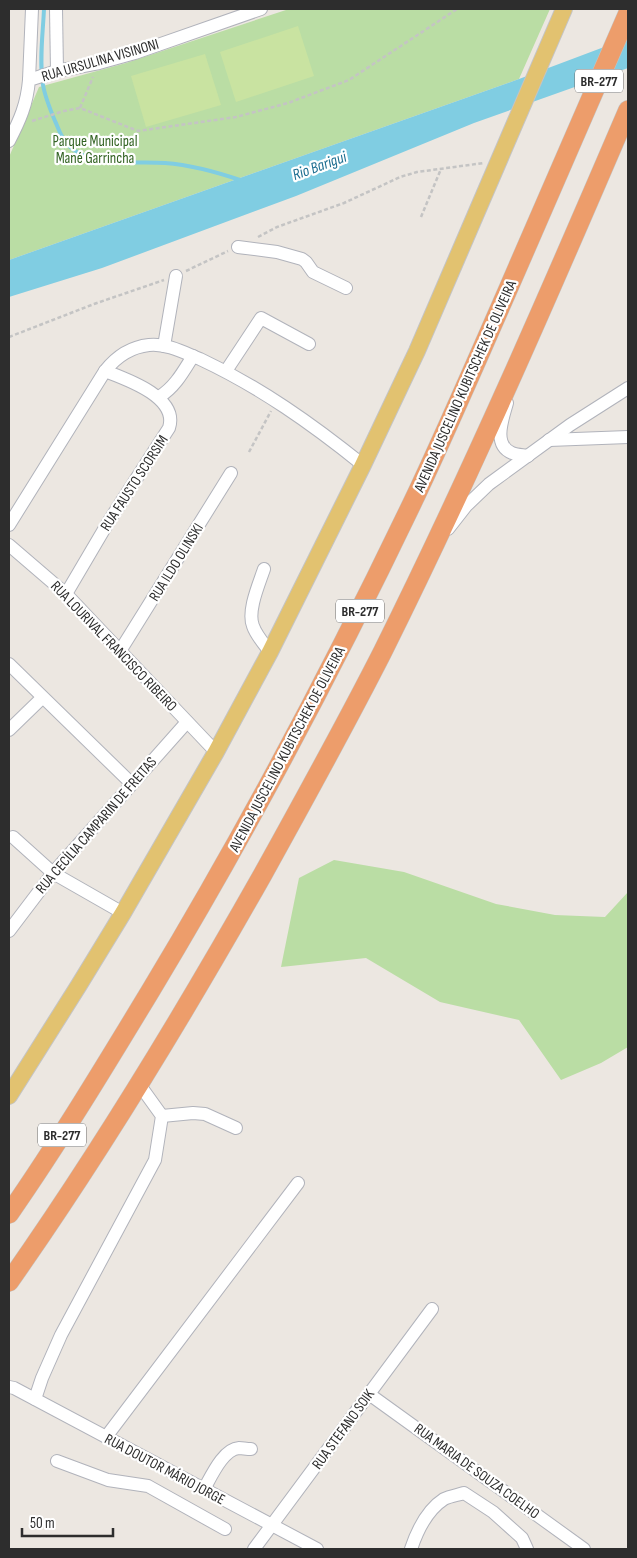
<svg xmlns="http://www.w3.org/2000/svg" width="637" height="1558" viewBox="0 0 637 1558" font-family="'Sofia Sans Condensed',sans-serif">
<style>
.green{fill:#badda4}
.pitch{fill:#c9e3a1}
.water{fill:#80cde2}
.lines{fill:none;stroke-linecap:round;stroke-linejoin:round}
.stream{stroke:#80cde2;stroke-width:4}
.minor-casing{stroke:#b1b3bb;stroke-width:14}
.major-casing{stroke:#c4c4c4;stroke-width:18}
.highway-casing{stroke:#c4c4c4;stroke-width:20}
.path{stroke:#c4c4c4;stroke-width:2.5;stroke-dasharray:4 2.5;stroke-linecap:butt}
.minor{stroke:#fff;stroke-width:12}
.major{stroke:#e2c270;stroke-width:16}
.highway{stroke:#ed9d6b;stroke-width:19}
.labels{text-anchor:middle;stroke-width:4.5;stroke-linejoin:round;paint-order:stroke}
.shield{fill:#fff;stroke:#6c6c6c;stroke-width:1}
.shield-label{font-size:14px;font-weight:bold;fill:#2d2d2d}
.street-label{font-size:15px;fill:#2d2d2d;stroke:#fff}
.park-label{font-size:15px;fill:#336323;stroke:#fff}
.water-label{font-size:16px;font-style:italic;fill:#1d6e90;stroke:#fff}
</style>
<rect width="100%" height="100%" fill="#ece7e1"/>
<!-- green -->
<g class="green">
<polygon points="289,9 550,9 519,79 9,260 9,157 39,87 126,63"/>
<polygon points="334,860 404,872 496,904 555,915 605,917 628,892 628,1047 601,1063 561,1080 519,1020 440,1002 366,958 281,967 299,878"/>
</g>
<!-- pitch -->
<g class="pitch">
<polygon points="298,26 314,76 236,102 220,52"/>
<polygon points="205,54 221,105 146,127 131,76"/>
</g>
<!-- water -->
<polygon class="water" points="628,38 628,68 474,123 296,196 102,268 9,297 9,260 519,79"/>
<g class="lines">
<!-- stream -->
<path class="stream" d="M44,9C43,33 39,60 43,85C45,97 50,109 55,121C58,127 60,135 65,141C83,168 137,161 165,163C192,165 217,172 243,181"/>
<defs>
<g id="minor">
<polyline points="56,9 57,71"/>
<polyline points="29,80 32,9"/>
<path d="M9,141C20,120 27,104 29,80L57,71L99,63L135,53L261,9"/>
<polyline points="238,247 277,252 302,259 306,262 313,272 346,288"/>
<polyline points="164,346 176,276"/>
<polyline points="226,371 261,318 309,344"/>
<path d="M159,397C175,387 183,372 193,356"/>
<path d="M507,403C503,418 492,445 512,453C517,455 523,455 528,456"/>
<polyline points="549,440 628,437"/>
<path d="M9,525L105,371C116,357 130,347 149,345C166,343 185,353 200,359C260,387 312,424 363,465"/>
<polyline points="448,529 466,506 489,484 570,425 628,388"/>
<polyline points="9,545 66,594 216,752"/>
<path d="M264,569C259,584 247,611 253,626C256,635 264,644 270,652"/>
<path d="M66,594L109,521L169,428C179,397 126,379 105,371"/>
<polyline points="120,651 231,473"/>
<polyline points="9,664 131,783"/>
<polyline points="9,730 42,698"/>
<polyline points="13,837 53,873 123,913"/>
<polyline points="9,931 53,873 187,722"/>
<polyline points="162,1116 193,1113 205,1114 236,1128"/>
<polyline points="9,1387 14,1388 317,1549"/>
<polyline points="369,1394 584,1549"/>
<polyline points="35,1399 42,1378 61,1335 155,1160 162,1116 139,1084"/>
<polyline points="106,1437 298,1183"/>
<polyline points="57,1461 108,1480 148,1486 225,1529"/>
<path d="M204,1489C211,1477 223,1449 239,1448C242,1448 247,1449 251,1449"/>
<polyline points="254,1549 432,1309"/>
<path d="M411,1549C417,1531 427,1510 444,1499C450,1496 458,1495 464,1493L493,1512L522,1538L527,1549"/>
</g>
<polyline id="major" points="9,1096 79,985 123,913 216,752 270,652 363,465 417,351 564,9"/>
<g id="highway">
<path d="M9,1214C59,1142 105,1066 151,990C248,829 336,663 417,493C448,427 477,360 506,294C547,200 587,107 628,13"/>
<path d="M9,1282C101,1151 184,1014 263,874C304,800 345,726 383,651C471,474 550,292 628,110"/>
</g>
</defs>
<!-- minor casing -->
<use href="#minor" class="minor-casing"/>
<!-- major casing -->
<use href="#major" class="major-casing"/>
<!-- highway casing -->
<use href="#highway" class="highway-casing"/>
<!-- path -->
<g class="path">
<polyline points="80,108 93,77"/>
<polyline points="32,121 64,111 80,108 138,131 236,117 288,103 349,80 457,9"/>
<polyline points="421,217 441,169"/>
<polyline points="258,237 277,227 344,203 400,177 417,172 484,163"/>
<polyline points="186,271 228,251"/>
<polyline points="9,337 94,304 164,280"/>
<polyline points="249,452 271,411"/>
</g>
<!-- minor -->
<use href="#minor" class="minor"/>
<!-- major -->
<use href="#major" class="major"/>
<!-- highway -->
<use href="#highway" class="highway"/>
</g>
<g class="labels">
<!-- shield labels -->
<g class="shield">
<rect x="575" y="69.5" width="48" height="23" rx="4"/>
<rect x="336" y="599.5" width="48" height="23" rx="4"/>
<rect x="38" y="1123.5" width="48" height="23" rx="4"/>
</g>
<g class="shield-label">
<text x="599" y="86">BR-277</text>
<text x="360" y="616">BR-277</text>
<text x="62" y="1140">BR-277</text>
</g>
<!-- street labels -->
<g class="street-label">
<text transform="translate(100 60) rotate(-16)" y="5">RUA URSULINA VISINONI</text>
<text transform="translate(465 386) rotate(-66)" y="5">AVENIDA JUSCELINO KUBITSCHEK DE OLIVEIRA</text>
<text transform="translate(134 483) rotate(-57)" y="5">RUA FAUSTO SCORSIM</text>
<text transform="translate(176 562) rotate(-58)" y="5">RUA ILDO OLINSKI</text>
<text transform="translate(114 646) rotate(46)" y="5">RUA LOURIVAL FRANCISCO RIBEIRO</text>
<text transform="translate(287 749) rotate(-62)" y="5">AVENIDA JUSCELINO KUBITSCHEK DE OLIVEIRA</text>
<text transform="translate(96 825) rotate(-49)" y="5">RUA CECÍLIA CAMPARIN DE FREITAS</text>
<text transform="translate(343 1429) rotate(-54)" y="5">RUA STEFANO SOIK</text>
<text transform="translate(165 1469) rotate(28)" y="5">RUA DOUTOR MÁRIO JORGE</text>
<text transform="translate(477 1471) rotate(36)" y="5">RUA MARIA DE SOUZA COELHO</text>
</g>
<!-- park labels -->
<g class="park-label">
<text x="95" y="146">Parque Municipal<tspan x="95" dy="17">Mané Garrincha</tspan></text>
</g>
<!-- water labels -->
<g class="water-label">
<text transform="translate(319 165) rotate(-20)" y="6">Rio Barigui</text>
</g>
</g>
<!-- border -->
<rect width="637" height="1558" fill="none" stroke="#2d2d2d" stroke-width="20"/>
<!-- scale -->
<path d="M22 1528v8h91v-8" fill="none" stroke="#2d2d2d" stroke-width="2.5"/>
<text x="30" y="1528" font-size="15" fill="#2d2d2d" stroke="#ffffff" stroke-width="4" paint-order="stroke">50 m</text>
</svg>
